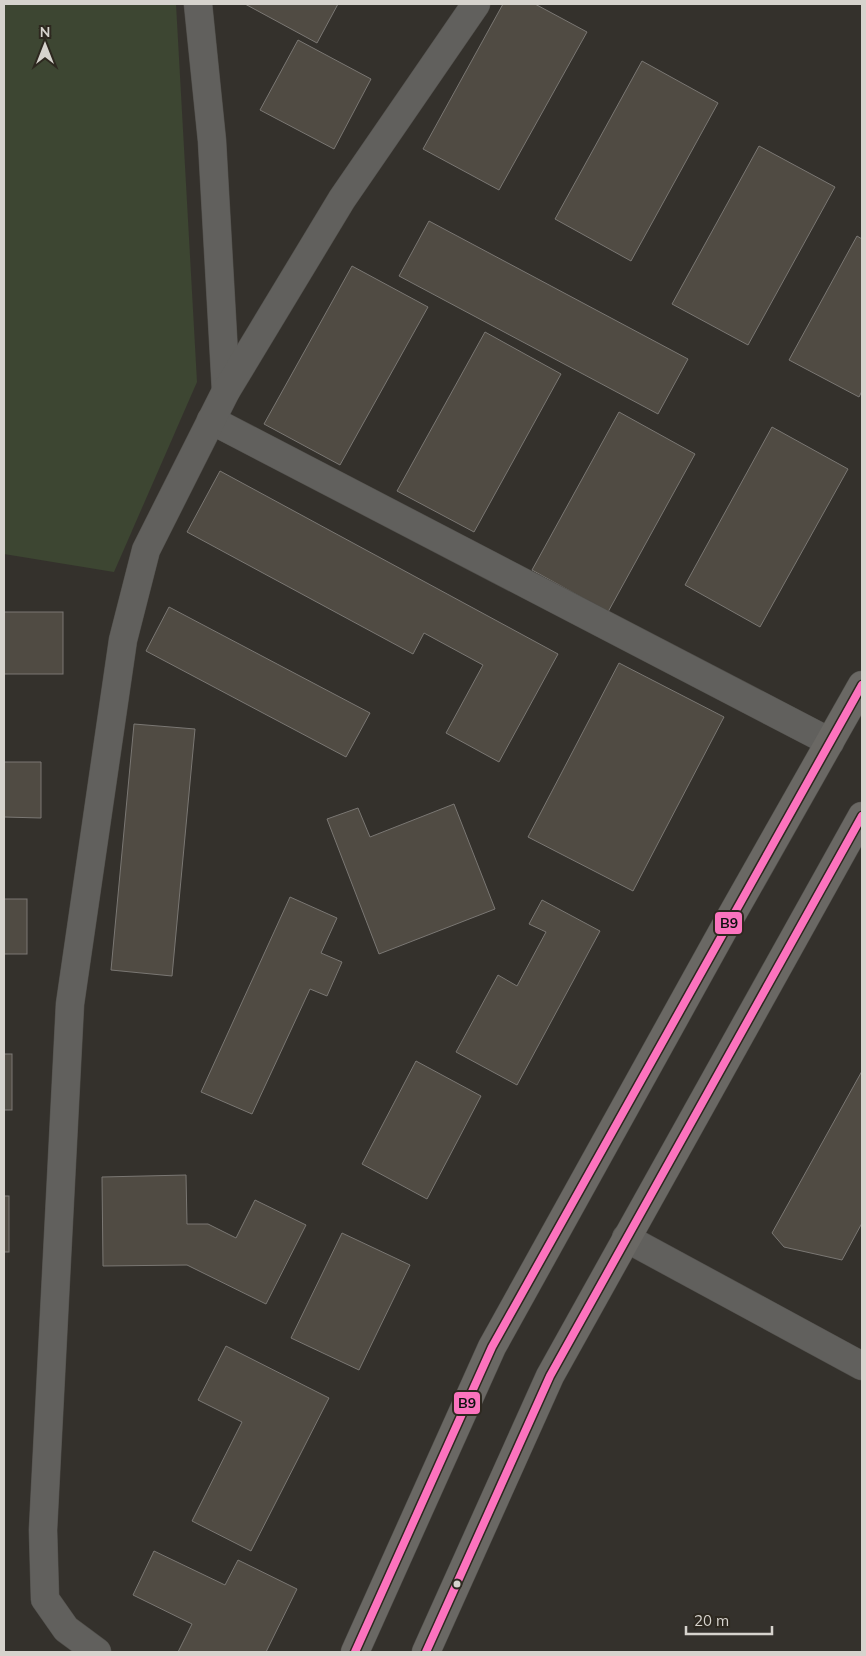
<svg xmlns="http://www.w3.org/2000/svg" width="866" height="1656" viewBox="0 0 866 1656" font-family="Mulish,sans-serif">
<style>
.green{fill:#3d4632}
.building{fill:#504b43;stroke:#7a7773}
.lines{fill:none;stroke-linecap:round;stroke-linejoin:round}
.minor-casing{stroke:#504e4a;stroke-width:29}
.major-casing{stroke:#504e4a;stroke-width:29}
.minor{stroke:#61605d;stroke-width:28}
.major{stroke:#6a6864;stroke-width:28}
.bus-1-casing{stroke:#2d281f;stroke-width:11}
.bus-1{stroke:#fc73be;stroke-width:8}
.bus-dot{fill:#d6d3cd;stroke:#2d281f;stroke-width:2}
.line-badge{stroke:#2d281f;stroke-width:2}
.pale-badge-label{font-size:14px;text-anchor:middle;font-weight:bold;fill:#111}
</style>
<rect width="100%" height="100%" fill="#34312c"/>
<!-- green -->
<polygon class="green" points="4,4 176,4 197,382 114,572 4,554"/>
<!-- building -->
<g class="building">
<polygon points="245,4 338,4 317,43"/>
<polygon points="503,4 535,4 587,32 499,190 423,149"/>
<polygon points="298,40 371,79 334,149 260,110"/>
<polygon points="642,61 718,103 631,261 555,219"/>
<polygon points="759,146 835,187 748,345 672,304"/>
<polygon points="429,221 688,359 658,414 399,276"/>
<polygon points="857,236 862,239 862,391 859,397 789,360"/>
<polygon points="352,266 428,307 340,465 264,424"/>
<polygon points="485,332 561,374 474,532 397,491"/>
<polygon points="619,412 695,454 608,612 532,570"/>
<polygon points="772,427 848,469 760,627 685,585"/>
<polygon points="220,471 558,654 499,762 446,733 483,665 424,633 413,654 187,532"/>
<polygon points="169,607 370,713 346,757 146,651"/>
<rect x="4" y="612" width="59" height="62"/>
<polygon points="619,663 724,717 633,891 528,837"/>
<polygon points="134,724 195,729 172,976 111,970"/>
<polygon points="4,762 41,762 41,818 4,817"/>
<polygon points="454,804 495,909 379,954 327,819 358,808 370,837"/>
<polygon points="290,897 337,918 321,953 342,962 327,996 310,989 252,1114 201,1092"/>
<rect x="4" y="899" width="23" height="55"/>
<polygon points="542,900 600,931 517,1085 456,1052 498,975 517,986 546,932 529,924"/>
<rect x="4" y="1054" width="8" height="56"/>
<polygon points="416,1061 481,1096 427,1199 362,1164"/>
<polygon points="862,1071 862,1223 842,1260 784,1247 772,1233"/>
<polygon points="186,1175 187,1224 208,1224 236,1238 255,1200 306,1225 266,1304 187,1265 103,1266 102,1177"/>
<rect x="4" y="1196" width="5" height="56"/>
<polygon points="342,1233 410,1265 359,1370 291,1338"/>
<polygon points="226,1346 329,1398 251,1551 192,1521 242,1422 198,1400"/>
<polygon points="154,1551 225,1585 238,1560 297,1589 266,1652 178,1652 192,1624 133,1595"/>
</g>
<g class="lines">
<defs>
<g id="minor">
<polyline points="198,4 212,141 226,391"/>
<polyline points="211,420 830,742"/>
<polyline points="626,1238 862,1366"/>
<polyline points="97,1652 66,1629 45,1599 43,1530 70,1004 123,640 146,550 226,391 342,199 476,4"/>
</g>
<g id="major">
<polyline points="355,1652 492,1347 726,925 862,685"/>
<polyline points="426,1652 550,1376 862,816"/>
</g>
</defs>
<!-- minor casing -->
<use href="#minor" class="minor-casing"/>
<!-- major casing -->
<use href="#major" class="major-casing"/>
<!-- minor -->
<use href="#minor" class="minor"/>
<!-- major -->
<use href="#major" class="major"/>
<defs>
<g id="bus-1">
<polyline points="355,1652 492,1347 862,685"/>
<polyline points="426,1652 550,1376 862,816"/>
</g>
</defs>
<!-- bus-1 casing -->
<use href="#bus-1" class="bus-1-casing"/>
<!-- bus-1 -->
<use href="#bus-1" class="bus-1"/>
</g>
<!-- markers -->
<circle class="bus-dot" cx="457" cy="1584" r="4.5"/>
<g class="line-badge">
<rect x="714" y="911" width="29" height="24" rx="5" fill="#fc73be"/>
<rect x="453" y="1391" width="28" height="24" rx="5" fill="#fc73be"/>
</g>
<g class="pale-badge-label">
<text x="729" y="928">B9</text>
<text x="467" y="1408">B9</text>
</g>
<!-- border -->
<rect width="866" height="1656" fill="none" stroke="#d6d3cd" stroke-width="10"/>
<!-- north arrow -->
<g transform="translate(45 45)" stroke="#2d281f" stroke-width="4" paint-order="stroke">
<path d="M0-4L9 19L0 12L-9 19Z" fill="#d6d3cd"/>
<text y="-8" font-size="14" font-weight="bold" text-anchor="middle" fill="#d6d3cd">N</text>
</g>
<!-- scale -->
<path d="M686 1626v8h86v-8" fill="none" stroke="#d6d3cd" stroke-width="2.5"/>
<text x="694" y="1626" font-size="15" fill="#d6d3cd" stroke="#2d281f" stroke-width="4" paint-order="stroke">20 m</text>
</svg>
